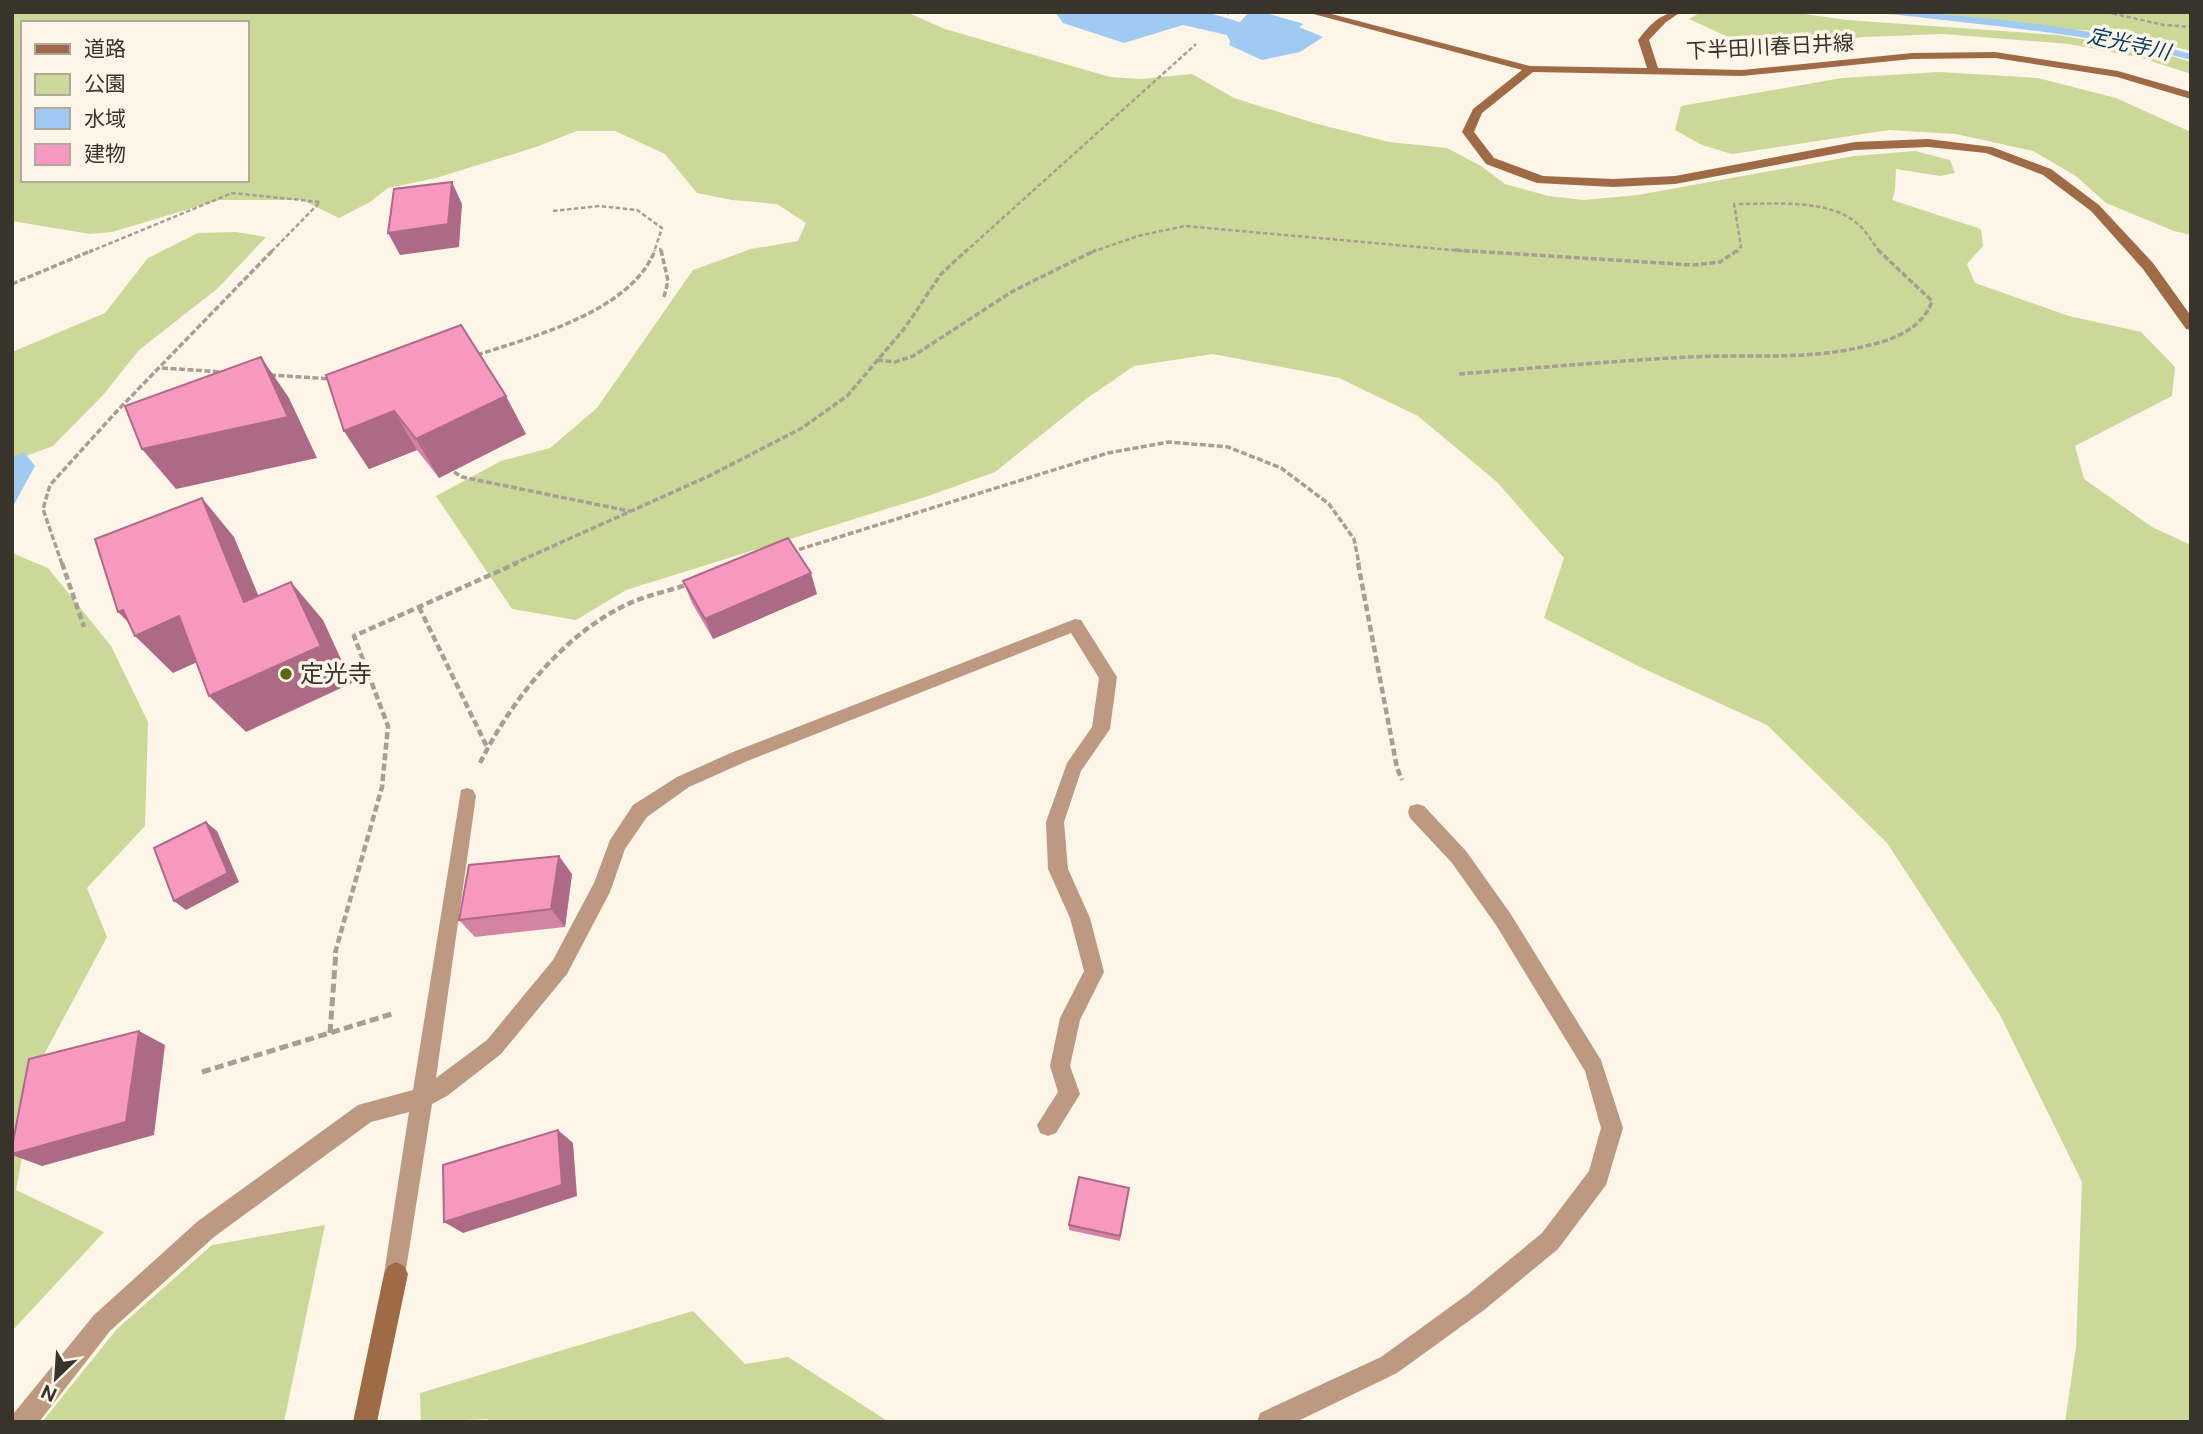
<svg xmlns="http://www.w3.org/2000/svg" width="2203" height="1434" viewBox="0 0 2203 1434" font-family="'Public Sans','Noto Sans JP',sans-serif">
<style>
.green{fill:#cbd898;fill-rule:evenodd}
.water{fill:#9fcbf3}
.lines{fill:none;stroke-linecap:round;stroke-linejoin:round}
.stream{fill:#9fcbf3;fill-rule:evenodd}
.path-far3{stroke:#a69f93;stroke-width:2.5;stroke-dasharray:4.5 2.5;stroke-linecap:butt}
.path-far2{stroke:#a69f93;stroke-width:3.5;stroke-dasharray:6 2.5;stroke-linecap:butt}
.path-far1{stroke:#a69f93;stroke-width:4.5;stroke-dasharray:7 3.5;stroke-linecap:butt}
.path{stroke:#a69f93;stroke-width:5;stroke-dasharray:9 4.5;stroke-linecap:butt}
.lane{fill:#bc9980;fill-rule:evenodd}
.secondary{fill:#9e6b46;fill-rule:evenodd}
.wall{fill:#d483a5}
.shaded-wall{fill:#ad6a86}
.building{fill:#f798c0;stroke:#ad6a86;stroke-width:2}
.poi-dot{fill:#5b670d;stroke:#fdf5e7;stroke-width:2.5}
.labels{text-anchor:middle;stroke-width:7;stroke-linejoin:round;paint-order:stroke}
.far-water-label{font-size:21px;font-style:italic;fill:#033f69;stroke:#fdf5e7}
.far-street-label{font-size:21px;fill:#39342b;stroke:#fdf5e7}
.poi-label{font-size:24px;fill:#39342b;stroke:#fdf5e7;text-anchor:start}
</style>
<rect width="100%" height="100%" fill="#fdf5e7"/>
<!-- green -->
<g class="green">
<path d="M12,12H906L945,29L1110,77L1141,79L1192,74L1234,98L1314,123L1389,142L1447,148L1481,166L1505,184L1548,196L1584,200L1638,195L1854,156L1915,151L1950,160L1955,173L1940,176L1896,169L1895,191L1892,200L1981,229L1983,246L1967,264L1975,283L2069,316L2141,332L2175,367L2172,396L2075,446L2084,479L2152,527L2191,545V1422H2065L2076,1347L2082,1182L2000,1015L1887,843L1767,725L1640,667L1544,618L1564,558L1497,482L1418,416L1339,378L1213,354L1134,366L1086,399L995,472L928,496L626,590L576,620L512,609L436,496L501,461L550,448L597,408L693,270L751,249L798,241L806,223L777,204L732,200L697,193L665,154L615,131H577L536,147L436,178L388,188L370,202L339,218L302,200H219L112,232L90,234L12,221ZM23,23H247V180H23Z"/>
<polygon points="1701,12 1790,12 1847,20 2058,35 2158,52 2191,62 2191,74 2142,58 2069,44 1944,34 1863,37 1776,47 1739,42 1689,19"/>
<polygon points="1861,12 2191,12 2191,51 2120,33"/>
<polygon points="1939,72 2038,78 2116,98 2191,132 2191,235 2174,231 2106,203 2076,176 2033,151 1956,134 1889,130 1732,154 1702,145 1675,130 1681,106 1842,78"/>
<polygon points="236,232 266,237 217,289 139,350 103,395 53,446 12,461 12,352 105,313 148,258 198,233"/>
<polygon points="12,553 48,568 111,646 148,722 145,826 87,888 107,937 39,1064 16,1190 104,1232 12,1331"/>
<polygon points="325,1225 284,1422 42,1422 117,1329 212,1245"/>
<polygon points="693,1311 745,1364 788,1357 889,1422 489,1422 488,1419 421,1422 420,1393"/>
</g>
<!-- water -->
<g class="water">
<polygon points="1055,12 1206,12 1240,22 1249,12 1262,12 1304,24 1299,27 1323,37 1300,52 1262,60 1229,45 1230,41 1227,35 1183,25 1124,43 1063,23"/>
<polygon points="24,452 35,466 12,508 12,458"/>
</g>
<g class="lines">
<!-- stream -->
<path class="stream" d="M1895,12C1928,12 1960,16 1993,19C2060,26 2126,36 2191,54V60C2093,34 2000,27 1900,15Z"/>
<!-- path-far3 -->
<g class="path-far3">
<polyline points="2106,12 2164,25 2191,27"/>
<polyline points="1227,14 1229,12"/>
<polyline points="1734,203 1741,247 1737,252"/>
<path d="M1739,204C1776,204 1831,198 1860,226C1868,233 1873,244 1880,252"/>
<polyline points="553,211 600,206 637,210 662,228 654,252"/>
<polyline points="660,248 661,252"/>
<polyline points="89,252 232,193 320,202 271,252"/>
<polyline points="965,252 1196,44"/>
<polyline points="1092,252 1138,236 1185,226 1474,252"/>
</g>
<!-- path-far2 -->
<g class="path-far2">
<polyline points="661,250 668,281 664,297"/>
<polyline points="1455,250 1693,265 1720,262 1738,250"/>
<polyline points="12,284 93,250"/>
<path d="M477,355C532,337 632,311 655,250"/>
<polyline points="877,360 895,362 913,356 1013,291 1096,250"/>
<polyline points="162,368 223,372"/>
<path d="M1459,374C1535,368 1612,361 1689,357C1749,354 1811,361 1870,345C1895,339 1923,328 1932,301L1878,250"/>
<polyline points="270,375 332,379"/>
<polyline points="454,472 462,477 629,511"/>
<polyline points="791,552 1108,453 1169,442 1228,447 1281,468 1329,504 1354,539 1359,564"/>
<polyline points="62,564 43,509 50,485 117,411 273,250"/>
<polyline points="513,564 709,476 802,428 847,396 904,329 941,274 967,250"/>
</g>
<!-- path-far1 -->
<g class="path-far1">
<polyline points="62,563 84,627"/>
<polyline points="1358,563 1397,768 1402,780"/>
<polyline points="419,607 487,747"/>
<path d="M480,763C511,701 563,634 628,604C647,595 669,591 689,584"/>
<polyline points="335,953 382,787 388,726 354,636 517,563"/>
</g>
<!-- path -->
<g class="path">
<polyline points="330,1033 336,951"/>
<polyline points="202,1072 395,1013"/>
</g>
<!-- lane -->
<g class="lane">
<polygon points="1075,619 1081,620 1117,677 1110,729 1081,771 1064,822 1068,869 1090,918 1104,972 1080,1020 1070,1066 1080,1094 1056,1133 1048,1136 1040,1133 1037,1125 1058,1092 1050,1066 1060,1018 1084,971 1070,918 1048,869 1046,822 1067,763 1092,727 1099,678 1071,633 745,762 689,787 647,817 625,849 610,892 567,974 501,1054 447,1096 432,1104 404,1282 396,1286 388,1282 384,1274 409,1112 371,1122 214,1237 110,1331 39,1422 12,1422 14,1413 94,1315 198,1221 358,1105 413,1090 461,790 467,788 473,790 476,796 436,1078 487,1040 553,960 594,883 610,840 633,805 677,777 733,752"/>
<polygon points="1417,804 1424,806 1466,851 1510,913 1601,1060 1623,1128 1606,1185 1558,1249 1484,1310 1397,1373 1296,1422 1257,1422 1260,1413 1381,1357 1468,1294 1542,1233 1589,1171 1601,1128 1585,1071 1496,925 1452,863 1410,818 1408,812 1410,806"/>
</g>
<!-- secondary -->
<g class="secondary">
<path d="M1306,12H1324L1530,66L1647,68L1638,40C1650,25 1660,12 1681,12L1666,22L1649,40L1658,68L1742,70L1912,53L1995,52L2118,71L2191,92V99L2117,77L1995,58L1912,59L1742,76L1533,72L1482,113L1474,132L1494,158L1543,176L1613,179L1675,176L1855,142L1928,139L1992,147L2051,169L2099,205L2153,263L2191,316V330L2186,329L2143,269L2091,211L2043,175L1986,153L1928,147L1855,150L1675,184L1613,187L1537,183L1486,164L1462,132L1473,109L1522,70Z"/>
<polygon points="396,1262 404,1266 408,1274 377,1422 353,1422 384,1274 388,1266"/>
</g>
</g>
<!-- wall -->
<g class="wall">
<polygon points="326,375 526,434 439,478 417,450 369,469 344,431"/>
<polygon points="683,581 817,594 713,639 692,603"/>
<polygon points="572,874 565,927 475,937 459,920"/>
<polygon points="1129,1188 1120,1241 1069,1230 1069,1225"/>
</g>
<!-- shaded-wall -->
<g class="shaded-wall">
<polygon points="452,182 462,204 459,247 400,255 388,233"/>
<polygon points="261,357 289,398 317,458 176,489 142,449"/>
<polygon points="506,396 526,434 439,478 416,439"/>
<polygon points="394,411 417,450 369,469 344,431"/>
<polygon points="202,498 234,537 277,640 244,602"/>
<polygon points="811,573 817,594 713,639 705,619"/>
<polygon points="291,582 323,620 352,683 246,732 209,696"/>
<polygon points="123,610 179,616 215,654 173,673 135,636 140,634 118,612"/>
<polygon points="206,822 217,831 239,882 186,910 174,901"/>
<polygon points="559,856 572,874 565,927 551,909"/>
<polygon points="139,1031 165,1045 154,1135 42,1166 12,1155"/>
<polygon points="558,1130 573,1143 577,1196 463,1233 444,1222"/>
</g>
<!-- building -->
<g class="building">
<polygon points="452,182 448,224 388,233 394,189"/>
<polygon points="461,325 506,396 416,439 394,411 344,431 326,375"/>
<polygon points="261,357 288,417 142,449 125,406"/>
<polygon points="202,498 244,602 291,582 321,646 209,696 179,616 135,636 123,610 118,612 95,539"/>
<polygon points="788,538 811,573 705,619 683,581"/>
<polygon points="206,822 228,873 174,901 154,848"/>
<polygon points="559,856 551,909 459,920 469,865"/>
<polygon points="139,1031 126,1122 12,1154 12,1147 29,1059"/>
<polygon points="558,1130 562,1185 444,1222 443,1165"/>
<polygon points="1079,1177 1129,1188 1120,1236 1069,1225"/>
</g>
<!-- markers -->
<circle class="poi-dot" cx="286" cy="674" r="7"/>
<g class="labels">
<!-- far-water labels -->
<g class="far-water-label">
<text transform="translate(2129 44) rotate(12)" y="7">定光寺川</text>
</g>
<!-- far-street labels -->
<g class="far-street-label">
<text transform="translate(1770 47) rotate(-3)" y="7">下半田川春日井線</text>
</g>
<!-- poi labels -->
<g class="poi-label">
<text x="300" y="682">定光寺</text>
</g>
</g>
<!-- border -->
<rect width="2203" height="1434" fill="none" stroke="#39342b" stroke-width="28"/>
<!-- legend -->
<rect x="21" y="21" width="228" height="161" fill="#fdf5e7" stroke="#afa89c" stroke-width="2"/>
<rect x="35" y="44" width="35" height="10" fill="#9e6b46" stroke="#afa89c" stroke-width="2"/>
<text x="84" y="56" font-size="21" fill="#39342b">道路</text>
<rect x="35" y="74" width="35" height="21" fill="#cbd898" stroke="#afa89c" stroke-width="2"/>
<text x="84" y="91" font-size="21" fill="#39342b">公園</text>
<rect x="35" y="108" width="35" height="21" fill="#9fcbf3" stroke="#afa89c" stroke-width="2"/>
<text x="84" y="126" font-size="21" fill="#39342b">水域</text>
<rect x="35" y="144" width="35" height="21" fill="#f798c0" stroke="#afa89c" stroke-width="2"/>
<text x="84" y="161" font-size="21" fill="#39342b">建物</text>
<!-- north arrow -->
<g transform="translate(56 1378) rotate(205)" stroke="#fdf5e7" stroke-width="5" paint-order="stroke">
<path d="M0-5L12 26L0 18L-12 26Z" fill="#39342b"/>
<text y="-10" font-size="19" font-weight="bold" text-anchor="middle" fill="#39342b">N</text>
</g>
</svg>
